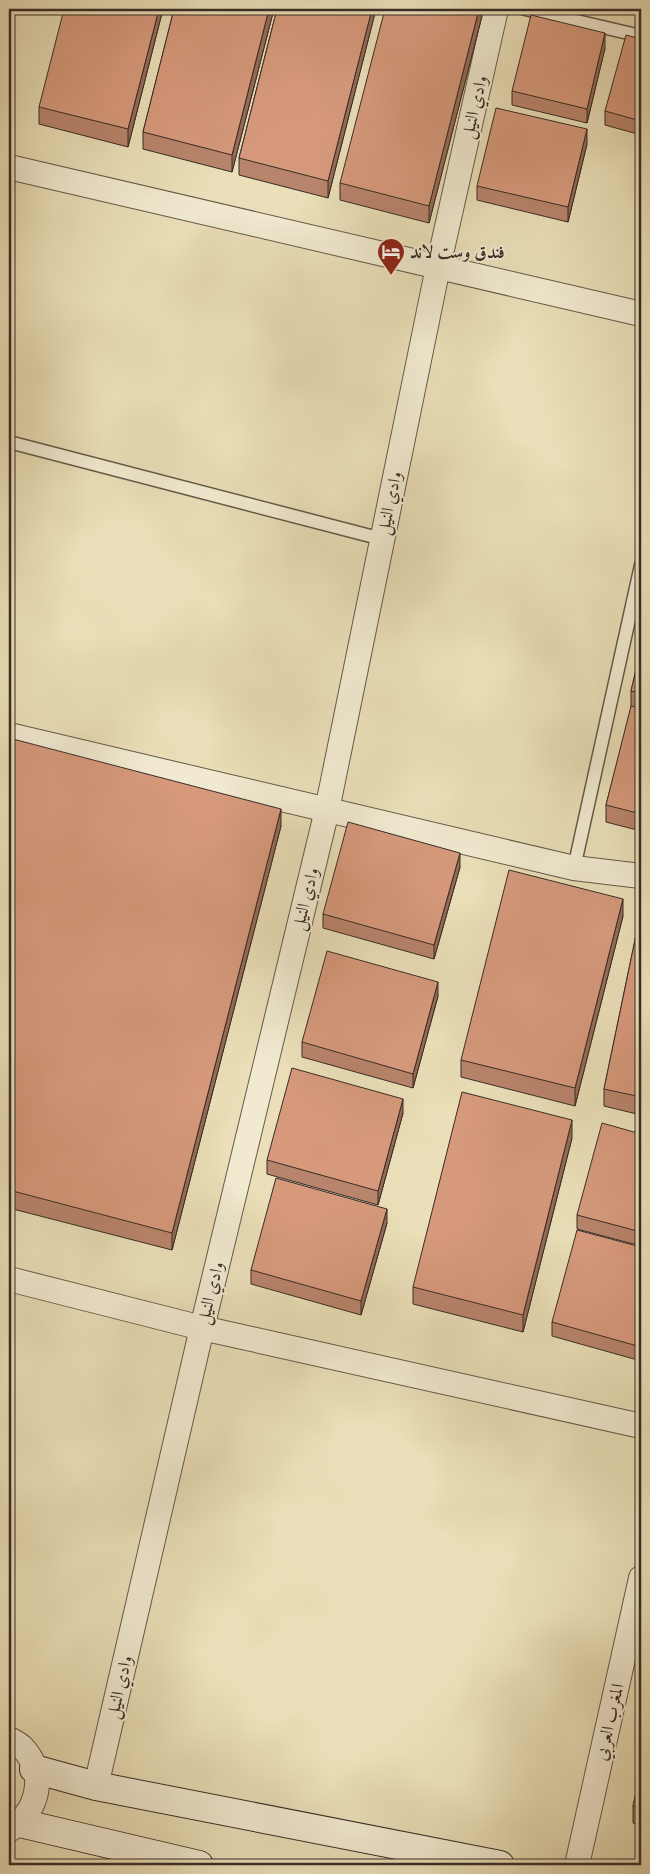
<svg xmlns="http://www.w3.org/2000/svg" width="650" height="1874" viewBox="0 0 650 1874" font-family="'IM FELL DW Pica',Amiri,serif">
<style>
.lines{fill:none;stroke-linecap:round;stroke-linejoin:round}
.lane-casing{stroke:#64594a;stroke-width:15}
.street-casing{stroke:#64594a;stroke-width:26}
.secondary-casing{stroke:#382c26;stroke-width:30}
.lane{stroke:#f1ead1;stroke-width:12}
.street{stroke:#f1ead1;stroke-width:24}
.secondary{stroke:#f1ead1;stroke-width:28}
.wall{fill:#b8846b;stroke:#382c26}
.shaded-wall{fill:#966b57;stroke:#382c26}
.building{fill:#d6997c;stroke:#382c26}
.labels{text-anchor:middle;stroke-width:4;stroke-linejoin:round;paint-order:stroke}
.street-label{font-size:18px;fill:#382c26;stroke:#f1ead1}
.poi-label{font-size:18px;font-weight:bold;fill:#382c26;stroke:#f1ead1;text-anchor:start}
</style>
<rect width="100%" height="100%" fill="#eadfb8"/>
<filter id="stains"><feTurbulence type="fractalNoise" baseFrequency=".004" numOctaves="4"/><feColorMatrix values="0 0 0 0 .2 0 0 0 0 .09 0 0 0 0 .02 0 0 0 .5 -.17"/></filter>
<radialGradient id="worn" r=".72"><stop offset=".6" stop-color="#630" stop-opacity="0"/><stop offset="1" stop-color="#630" stop-opacity=".3"/></radialGradient>
<g class="lines">
<defs>
<g id="lane">
<polyline points="525,9 641,36"/>
<polyline points="9,442 382,539"/>
<polyline points="574,868 641,565"/>
</g>
<g id="street">
<polyline points="9,167 641,314"/>
<polyline points="9,735 574,868 641,876"/>
<polyline points="9,1279 202,1328 641,1426"/>
<path d="M9,1739C13,1741 18,1744 22,1747C48,1774 38,1812 9,1830"/>
<polyline points="96,1786 202,1328 327,810 438,267 496,9"/>
<polyline points="577,1865 641,1578"/>
</g>
<g id="secondary">
<polyline points="34,1769 96,1786 500,1865"/>
<polyline points="20,1823 199,1865"/>
</g>
</defs>
<!-- lane casing -->
<use href="#lane" class="lane-casing"/>
<!-- street casing -->
<use href="#street" class="street-casing"/>
<!-- secondary casing -->
<use href="#secondary" class="secondary-casing"/>
<!-- lane -->
<use href="#lane" class="lane"/>
<!-- street -->
<use href="#street" class="street"/>
<!-- secondary -->
<use href="#secondary" class="secondary"/>
</g>
<!-- wall -->
<g class="wall">
<polygon points="163,9 128,147 39,124 39,107"/>
<polygon points="174,9 274,9 232,172 143,149 143,132"/>
<polygon points="277,9 376,9 328,198 239,175 239,158"/>
<polygon points="482,9 482,16 429,223 340,200 340,183"/>
<polygon points="641,39 641,135 605,125 605,111"/>
<polygon points="605,48 587,123 512,105 512,91"/>
<polygon points="587,144 568,222 477,200 477,186"/>
<polygon points="641,648 641,831 606,822 606,805 631,708 631,691"/>
<polygon points="9,738 281,826 172,1250 9,1208"/>
<polygon points="460,867 434,959 323,928 323,914"/>
<polygon points="641,911 641,1115 604,1106 604,1089"/>
<polygon points="623,916 575,1106 461,1077 461,1060"/>
<polygon points="438,996 413,1088 302,1057 302,1042"/>
<polygon points="403,1113 378,1205 267,1174 267,1160"/>
<polygon points="641,1134 641,1246 577,1229 577,1215"/>
<polygon points="572,1138 523,1332 413,1304 413,1287"/>
<polygon points="387,1223 361,1315 251,1284 251,1270"/>
<polygon points="641,1247 641,1361 552,1336 552,1322"/>
<polygon points="641,1770 641,1825 633,1823 633,1806"/>
</g>
<!-- shaded-wall -->
<g class="shaded-wall">
<polygon points="159,9 163,9 128,147 128,129"/>
<polygon points="269,9 274,9 232,172 232,155"/>
<polygon points="372,9 376,9 328,198 328,181"/>
<polygon points="479,9 482,9 482,16 429,223 429,206"/>
<polygon points="605,33 605,48 587,123 587,109"/>
<polygon points="587,129 587,144 568,222 568,207"/>
<polygon points="281,809 281,826 172,1250 172,1233"/>
<polygon points="460,853 460,867 434,959 434,945"/>
<polygon points="623,899 623,916 575,1106 575,1088"/>
<polygon points="438,982 438,996 413,1088 413,1074"/>
<polygon points="403,1099 403,1113 378,1205 378,1191"/>
<polygon points="572,1120 572,1138 523,1332 523,1315"/>
<polygon points="387,1209 387,1223 361,1315 361,1301"/>
</g>
<!-- building -->
<g class="building">
<polygon points="64,9 159,9 128,129 39,107"/>
<polygon points="174,9 269,9 232,155 143,132"/>
<polygon points="277,9 372,9 328,181 239,158"/>
<polygon points="385,9 479,9 429,206 340,183"/>
<polygon points="531,15 605,33 587,109 512,91"/>
<polygon points="626,35 641,39 641,121 605,111"/>
<polygon points="496,108 587,129 568,207 477,186"/>
<polygon points="641,648 641,694 631,691"/>
<polygon points="631,706 641,708 641,814 606,805"/>
<polygon points="9,738 281,809 172,1233 9,1190"/>
<polygon points="348,822 460,853 434,945 323,914"/>
<polygon points="509,870 623,899 575,1088 461,1060"/>
<polygon points="641,911 641,1097 604,1089"/>
<polygon points="327,951 438,982 413,1074 302,1042"/>
<polygon points="292,1068 403,1099 378,1191 267,1160"/>
<polygon points="462,1092 572,1120 523,1315 413,1287"/>
<polygon points="602,1123 641,1134 641,1232 577,1215"/>
<polygon points="276,1178 387,1209 361,1301 251,1270"/>
<polygon points="577,1230 641,1247 641,1347 552,1322"/>
<polygon points="641,1770 641,1808 633,1806"/>
</g>
<!-- icons -->
<defs>
<symbol id="hotel-pin" viewBox="-11 -11 22 30"><path d="M0 17L-7.5 6A9.5 9.5 0 1 1 7.5 6Z" fill="#8f2418" stroke="#f1ead1"/><path d="M-6-4.5h1.5V1H6V5H4.5V3h-9V5H-6ZM-4 0a1.8 1.8 0 1 1 3.6 0ZM.5 0V-2.5h3Q6-2.5 6 0Z" fill="#fff"/></symbol>
</defs>
<g fill-rule="evenodd">
<use href="#hotel-pin" x="375" y="236" width="32" height="43"/>
</g>
<g class="labels">
<!-- street labels -->
<g class="street-label">
<text transform="translate(474 107) rotate(-77)" y="6">وادي النيل</text>
<text transform="translate(389 503) rotate(-78)" y="6">وادي النيل</text>
<text transform="translate(305 899) rotate(-76)" y="6">وادي النيل</text>
<text transform="translate(210 1293) rotate(-76)" y="6">وادي النيل</text>
<text transform="translate(119 1687) rotate(-77)" y="6">وادي النيل</text>
<text transform="translate(609 1722) rotate(-77)" y="6">المغرب العربي</text>
</g>
<!-- poi labels -->
<g class="poi-label">
<text x="410" y="258">فندق وست لاند</text>
</g>
</g>
<!-- margin -->
<rect width="650" height="1874" fill="none" stroke="#eadfb8" stroke-width="30"/>
<rect x="10" y="10" width="630" height="1854" fill="none" stroke="#382c26" stroke-width="2.5"/>
<rect x="15" y="15" width="620" height="1844" fill="none" stroke="#382c26"/>
<rect width="100%" height="100%" filter="url(#stains)"/>
<rect width="100%" height="100%" fill="url(#worn)"/>
</svg>
